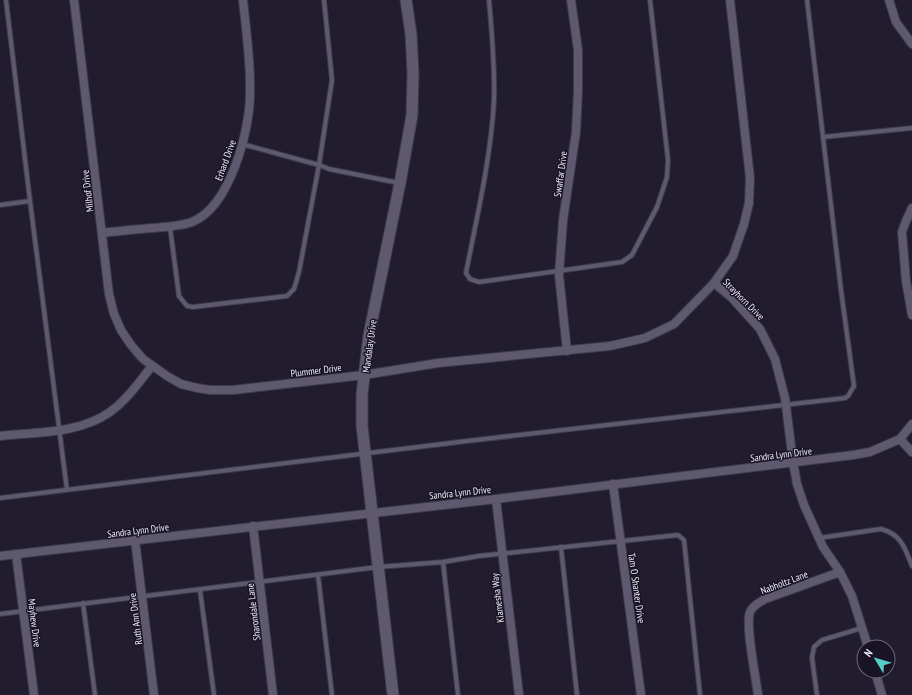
<svg xmlns="http://www.w3.org/2000/svg" width="912" height="695" viewBox="0 0 912 695" font-family="'PT Sans Narrow',sans-serif">
<style>
.lines{fill:none;stroke-linecap:round;stroke-linejoin:round}
.lane-casing{stroke:#3d3a49;stroke-width:6}
.street-casing{stroke:#3d3a49;stroke-width:10}
.secondary-casing{stroke:#3d3a49;stroke-width:13}
.lane{stroke:#5e596f;stroke-width:4}
.street{stroke:#5e596f;stroke-width:8}
.secondary{stroke:#5e596f;stroke-width:11}
.labels{text-anchor:middle;stroke-width:3;stroke-linejoin:round;paint-order:stroke}
.street-label{font-size:10px;fill:#f0edfa;stroke:#181325}
</style>
<rect width="100%" height="100%" fill="#211d2f"/>
<g class="lines">
<defs>
<g id="lane">
<path d="M489,0C492,33 495,67 494,100C491,158 477,216 466,273L470,279L479,282L622,262L632,255L657,207L667,177L668,160L650,0"/>
<polyline points="807,0 823,137"/>
<polyline points="242,144 319,165 329,169 399,183"/>
<polyline points="30,201 67,490"/>
<polyline points="0,205 30,201 6,0"/>
<polyline points="170,227 179,296 187,306 193,307 287,296 294,289 299,272 319,165 332,80 324,0"/>
<polyline points="0,498 467,441 845,398 848,396 854,386 841,290 823,137 912,128"/>
<path d="M819,538L881,529C901,534 905,548 912,566"/>
<polyline points="561,547 577,695"/>
<polyline points="443,562 458,695"/>
<polyline points="318,575 332,695"/>
<polyline points="200,590 214,695"/>
<polyline points="83,603 95,695"/>
<polyline points="0,614 378,567 443,562 479,556 678,535 684,540 700,695"/>
<polyline points="817,695 812,658 814,647 822,640 862,628"/>
</g>
<g id="street">
<polyline points="74,0 109,294 114,314 121,330 131,345 143,359 167,376 181,384 197,388 210,390 233,390 364,375 438,363 610,346 645,338 674,324 714,283 733,256 744,224 749,203 750,178 730,0"/>
<polyline points="889,0 896,22 912,44"/>
<polyline points="912,208 906,221 902,232 906,281 912,315"/>
<path d="M102,233C119,231 136,229 153,228C166,227 181,226 192,222C230,207 250,130 250,94C251,62 246,31 243,0"/>
<polyline points="714,283 732,298 760,329 775,359 785,398 793,462 797,484 804,505 823,547 840,572 852,596 868,647"/>
<polyline points="567,351 559,275 563,220 576,132 578,91 578,50 571,0"/>
<path d="M0,436C36,432 79,434 110,412C127,400 139,382 152,366"/>
<polyline points="900,439 912,452"/>
<polyline points="613,484 641,695"/>
<polyline points="496,499 519,695"/>
<polyline points="253,526 273,695"/>
<polyline points="135,540 154,695"/>
<polyline points="16,554 34,695"/>
<polyline points="0,556 496,499 853,455 870,452 900,439 912,424"/>
<polyline points="875,671 882,695"/>
<path d="M758,695C756,678 745,625 750,612C753,605 759,603 765,599L840,572"/>
</g>
<polyline id="secondary" points="393,695 362,426 362,394 369,335 400,183 412,115 413,74 411,34 406,0"/>
</defs>
<!-- lane casing -->
<use href="#lane" class="lane-casing"/>
<!-- street casing -->
<use href="#street" class="street-casing"/>
<!-- secondary casing -->
<use href="#secondary" class="secondary-casing"/>
<!-- lane -->
<use href="#lane" class="lane"/>
<!-- street -->
<use href="#street" class="street"/>
<!-- secondary -->
<use href="#secondary" class="secondary"/>
</g>
<g class="labels">
<!-- street labels -->
<g class="street-label">
<text transform="translate(225 160) rotate(-70)" y="4">Erhard Drive</text>
<text transform="translate(560 174) rotate(-82)" y="4">Swaffar Drive</text>
<text transform="translate(87 191) rotate(-97)" y="4">Milhof Drive</text>
<text transform="translate(744 299) rotate(45)" y="4">Strayhorn Drive</text>
<text transform="translate(369 346) rotate(-82)" y="4">Mandalay Drive</text>
<text transform="translate(316 370) rotate(-7)" y="4">Plummer Drive</text>
<text transform="translate(781 454) rotate(-7)" y="4">Sandra Lynn Drive</text>
<text transform="translate(460 492) rotate(-6)" y="4">Sandra Lynn Drive</text>
<text transform="translate(138 530) rotate(-7)" y="4">Sandra Lynn Drive</text>
<text transform="translate(784 582) rotate(-21)" y="4">Nabholtz Lane</text>
<text transform="translate(637 588) rotate(82)" y="4">Tam O Shanter Drive</text>
<text transform="translate(497 598) rotate(-97)" y="4">Kiamesha Way</text>
<text transform="translate(253 612) rotate(-97)" y="4">Sharondale Lane</text>
<text transform="translate(135 619) rotate(-97)" y="4">Ruth Ann Drive</text>
<text transform="translate(35 623) rotate(83)" y="4">Mayhew Drive</text>
</g>
</g>
<!-- north arrow -->
<g transform="translate(876 659) rotate(308)"><circle r="19" fill="#181325" stroke="#6e6a7a"/>
<path d="M0-3L7 15L0 10L-7 15Z" fill="#54cdc6"/>
<text y="-6" font-size="11" font-weight="bold" text-anchor="middle" fill="#f0edfa">N</text>
</g>
</svg>
